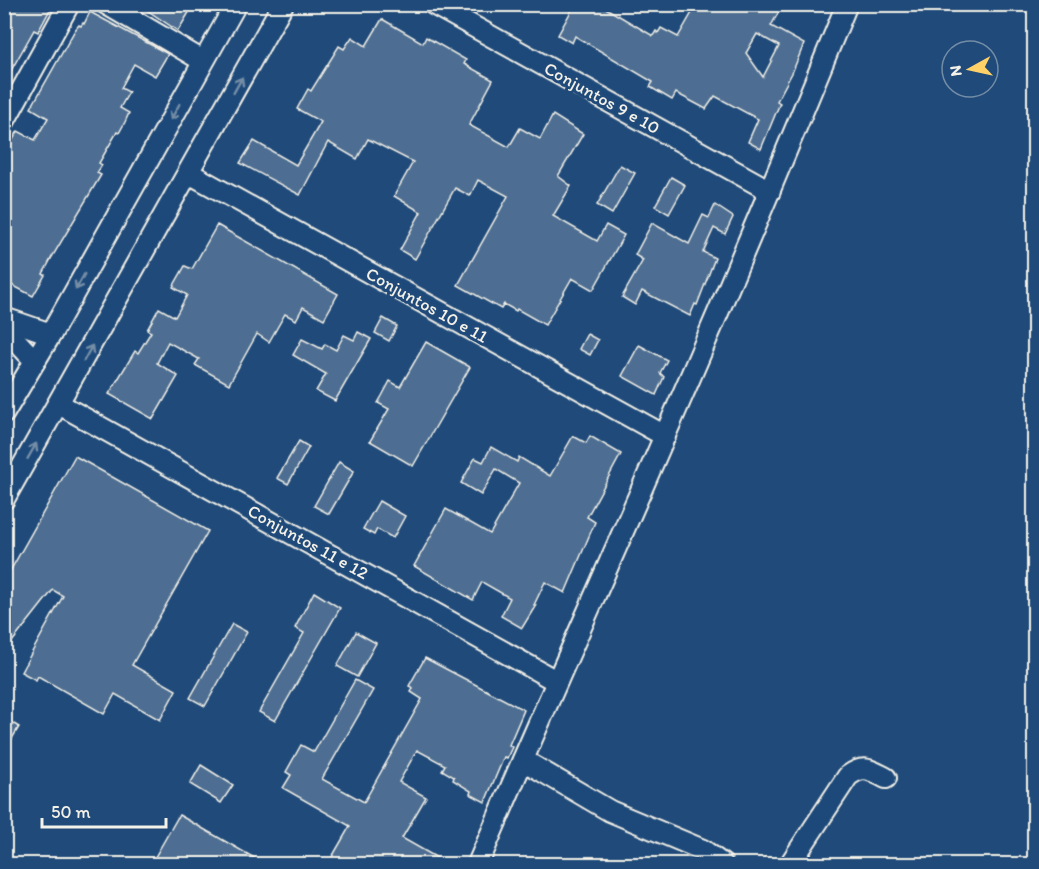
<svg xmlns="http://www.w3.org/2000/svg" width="1039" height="869" viewBox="0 0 1039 869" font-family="Itim,sans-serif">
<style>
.building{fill:#4d6e92;stroke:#f4f1e8;stroke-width:1.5;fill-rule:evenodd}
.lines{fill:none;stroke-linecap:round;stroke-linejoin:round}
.minor-casing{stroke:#f4f1e8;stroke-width:24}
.minor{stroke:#1f4a7a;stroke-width:20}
.oneway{stroke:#748da6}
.labels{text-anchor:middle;stroke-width:6;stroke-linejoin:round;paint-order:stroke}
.street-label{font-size:18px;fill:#f4f1e8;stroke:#1f4a7a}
</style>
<rect width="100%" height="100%" fill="#1f4a7a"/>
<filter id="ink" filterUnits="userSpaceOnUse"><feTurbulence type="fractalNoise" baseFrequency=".0167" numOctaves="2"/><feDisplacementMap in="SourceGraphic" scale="12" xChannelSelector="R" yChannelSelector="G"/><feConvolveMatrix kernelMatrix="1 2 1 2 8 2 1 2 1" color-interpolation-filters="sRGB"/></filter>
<g filter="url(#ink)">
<!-- building -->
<g class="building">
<polygon points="4,4 53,4 38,32 34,30 4,83"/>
<polygon points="138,4 194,4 178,31"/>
<path d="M575,4H599L653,36L656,31L658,33L661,28L678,37L697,4H783L771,26L804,44L792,73L777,101L780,103L761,149L748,142L758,119L715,96L706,109L676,93L672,100L650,87L653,82L575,36L572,43L558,35ZM757,34L779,46L763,77L746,53Z"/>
<polygon points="90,12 168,54 155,76 134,64 121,88 129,92 120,108 129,113 125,122 119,133 117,132 99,163 102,165 97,173 101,175 52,257 43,274 45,275 33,296 4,281 4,173 11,162 4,158 4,155 18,131 35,140 48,118 31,108 75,30 79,25 81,26 83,23 84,24"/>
<polygon points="382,19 423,43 426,37 466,60 464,64 493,80 469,125 509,147 520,128 540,139 553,115 583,134 558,176 571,186 553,216 597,241 606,225 624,235 593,290 572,278 545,325 517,309 516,311 504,304 501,309 458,285 508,196 478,180 470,196 455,188 415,259 400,250 421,212 394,196 413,162 368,139 357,159 328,142 300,195 240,163 254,141 296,165 321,122 297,109 308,89 311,91 339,46 344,49 352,37 366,46"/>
<polygon points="620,165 635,173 612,214 597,205"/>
<polygon points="671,177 685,185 669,214 655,206"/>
<polygon points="715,205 733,217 725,234 714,228 703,252 715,258 697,305 695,304 690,316 642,291 635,305 622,297 643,260 635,255 652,223 689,244 703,215 709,218"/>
<polygon points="217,225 338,294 324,319 303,307 296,320 285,314 269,342 257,334 229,384 195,365 199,359 168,342 157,363 178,376 153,419 109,394 135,351 138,353 151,332 147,330 159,308 175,317 187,295 173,287 185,266 192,269"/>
<polygon points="383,318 397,326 389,341 375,333"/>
<polygon points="358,332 371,339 335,401 316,391 326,374 293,355 302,339 322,349 325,344 336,350 344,335 354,340"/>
<polygon points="587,334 598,340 590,355 579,349"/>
<polygon points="426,342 470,367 413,466 370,441 389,409 378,403 382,396 390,381 400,387"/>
<polygon points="639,345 667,360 660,373 664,377 656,395 622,376"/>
<polygon points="573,436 586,443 590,436 621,454 587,517 595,522 565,593 545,582 534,605 536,605 522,628 501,616 510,598 482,582 473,600 414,566 446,509 490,534 519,483 496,469 481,495 461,483 475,458 483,462 491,447 517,462 519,457 550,476"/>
<polygon points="299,441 309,447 288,484 277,478"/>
<polygon points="75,456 208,531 132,665 176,690 160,720 115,694 104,714 38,676 36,680 21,672 63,596 53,590 4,652 4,582"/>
<polygon points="339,462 354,471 329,514 314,506"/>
<polygon points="379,501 405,516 393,538 377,529 374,535 363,529"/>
<polygon points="314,592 340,608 275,721 259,712 304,633 295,628"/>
<polygon points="232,624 247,632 205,706 190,698"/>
<polygon points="356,632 376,643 357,677 337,666"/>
<polygon points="425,658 524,710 509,745 512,747 507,758 504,757 485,802 470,794 471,791 453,780 454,777 442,770 445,765 417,750 399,782 426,797 402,838 448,864 328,864 350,826 283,788 291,775 286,772 301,745 314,752 355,680 373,690 322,779 364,802 422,699 411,692 413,688 409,686"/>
<polygon points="4,718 19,727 4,752"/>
<polygon points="201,765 233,785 221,803 190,784"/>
<polygon points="179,815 265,864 151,864"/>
</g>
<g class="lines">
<defs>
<g id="minor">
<polyline points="106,4 203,61"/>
<polyline points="433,4 770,191"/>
<polyline points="4,122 69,4"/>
<polyline points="189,173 665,436"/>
<polyline points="4,318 51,334"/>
<polyline points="4,328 35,361"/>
<polyline points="59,404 556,681"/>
<polyline points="4,413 51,334 236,4"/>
<polyline points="4,499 283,4"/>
<polyline points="523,760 610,811 703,850 722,864"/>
<path d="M478,864C539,720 604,577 666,433C728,291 788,148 847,4"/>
<path d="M790,864L848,776C864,764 870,770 886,778"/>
</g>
</defs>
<!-- minor casing -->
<use href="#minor" class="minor-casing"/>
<!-- minor -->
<use href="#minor" class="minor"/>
</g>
<!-- one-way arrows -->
<defs><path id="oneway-shaft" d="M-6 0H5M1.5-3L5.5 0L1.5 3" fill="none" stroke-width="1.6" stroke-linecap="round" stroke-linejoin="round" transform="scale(1.5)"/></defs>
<g class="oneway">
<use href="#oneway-shaft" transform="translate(238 85) rotate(-61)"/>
<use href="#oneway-shaft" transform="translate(175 112) rotate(119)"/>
<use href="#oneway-shaft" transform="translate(80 282) rotate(119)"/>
<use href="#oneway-shaft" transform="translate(88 353) rotate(-61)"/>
<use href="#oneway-shaft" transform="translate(32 451) rotate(-60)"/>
</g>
</g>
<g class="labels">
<!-- street labels -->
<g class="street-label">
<text transform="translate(602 98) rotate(29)" y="6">Conjuntos 9 e 10</text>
<text transform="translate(427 305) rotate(29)" y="6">Conjuntos 10 e 11</text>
<text transform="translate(308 542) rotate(29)" y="6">Conjuntos 11 e 12</text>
</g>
</g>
<!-- margin -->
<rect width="1039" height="869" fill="none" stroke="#1f4a7a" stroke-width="24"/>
<rect x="12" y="12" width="1015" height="845" fill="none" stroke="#f4f1e8" stroke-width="2" filter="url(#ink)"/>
<!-- north arrow -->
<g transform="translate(970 69) rotate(262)"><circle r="28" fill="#1f4a7a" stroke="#748da6" stroke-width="1.5"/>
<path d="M0-4.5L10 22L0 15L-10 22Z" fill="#ffd166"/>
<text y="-9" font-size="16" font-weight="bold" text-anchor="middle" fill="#f4f1e8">N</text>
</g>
<!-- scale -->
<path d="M42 818v9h124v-9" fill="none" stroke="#f4f1e8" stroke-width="3"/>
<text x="51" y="818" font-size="18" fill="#f4f1e8" stroke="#1f4a7a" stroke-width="4.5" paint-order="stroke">50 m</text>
</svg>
